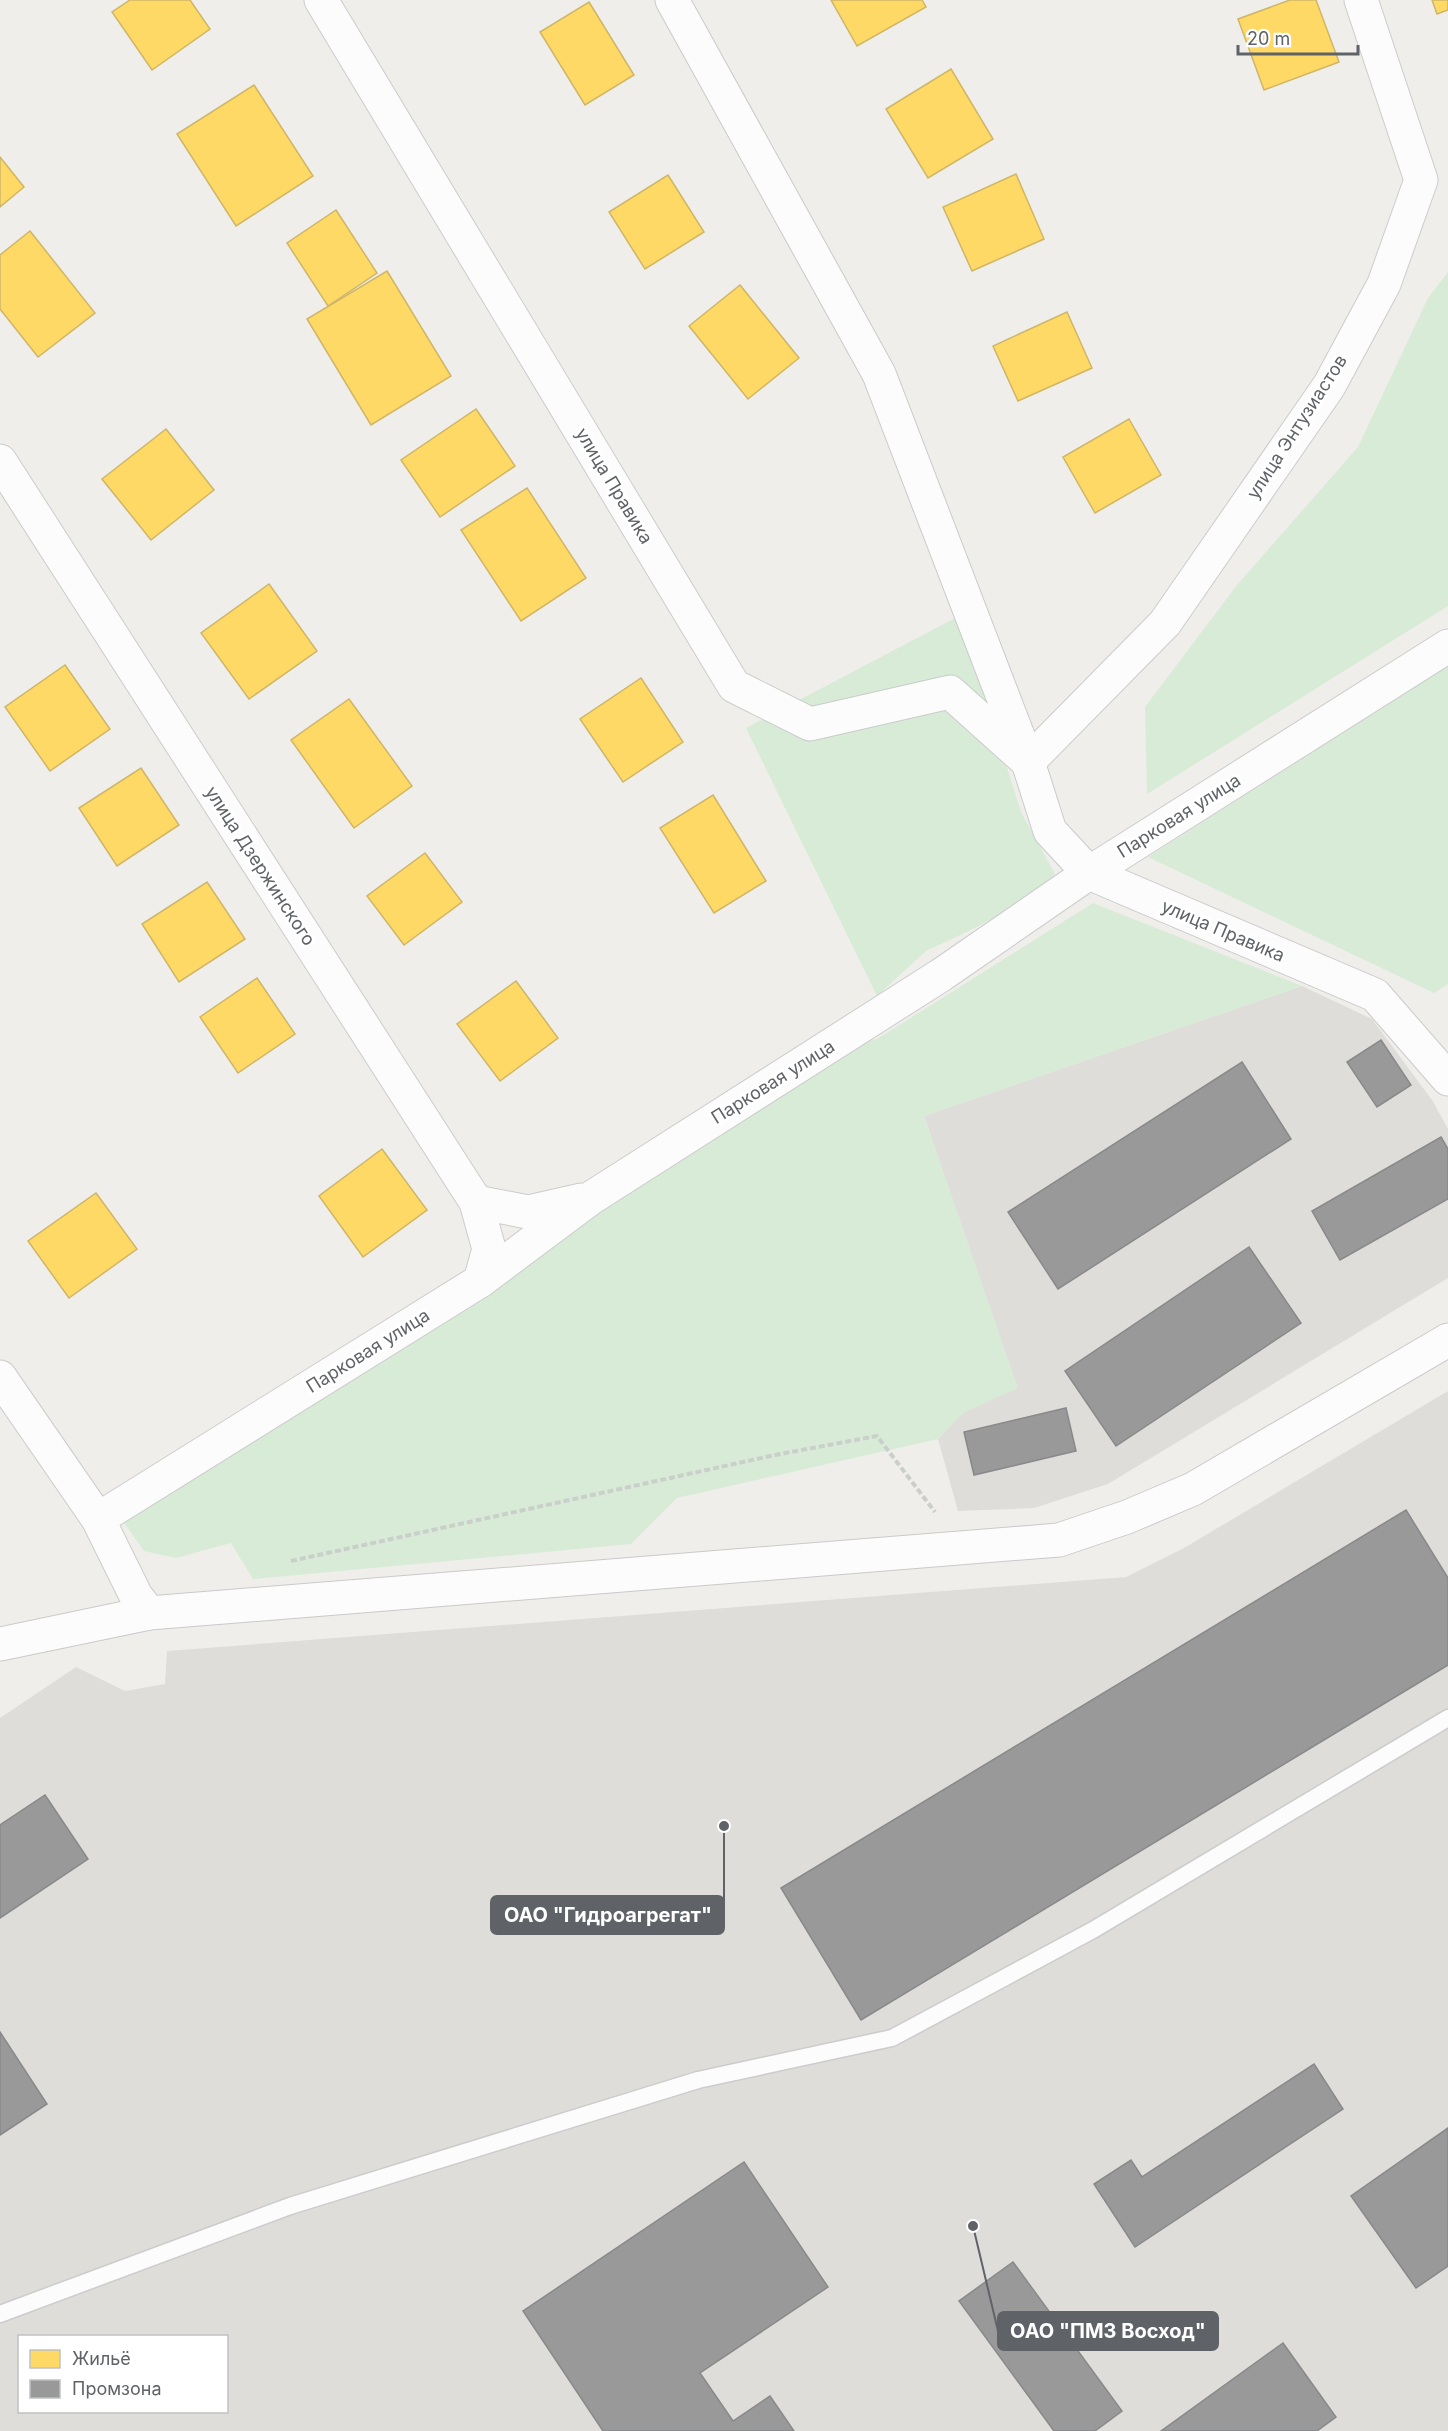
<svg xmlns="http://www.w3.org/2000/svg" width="1448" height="2431" viewBox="0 0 1448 2431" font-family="Inter,sans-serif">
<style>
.industrial{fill:#dfddda;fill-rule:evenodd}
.green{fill:#d8ebd6}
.homes{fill:#ffd966;stroke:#cfb667;stroke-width:1.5}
.industry{fill:#999;stroke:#88898a;stroke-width:1.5}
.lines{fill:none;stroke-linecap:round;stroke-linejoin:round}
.lane-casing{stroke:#cbcccc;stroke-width:19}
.street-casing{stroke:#cbcccc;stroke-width:35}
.secondary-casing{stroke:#cacacb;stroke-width:35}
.path{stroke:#cacfcc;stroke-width:4;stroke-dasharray:6 3;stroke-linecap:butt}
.lane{stroke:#fdfcfc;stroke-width:16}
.street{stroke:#fdfcfc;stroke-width:33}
.secondary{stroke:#fdfcfc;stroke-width:33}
.labels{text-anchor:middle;stroke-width:6;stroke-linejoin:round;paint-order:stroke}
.street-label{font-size:18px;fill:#5f6368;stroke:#fff}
.leader{fill:none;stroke:#5f6368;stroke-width:2}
.callout-dot{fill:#5f6368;stroke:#fff;stroke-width:2}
.callout{fill:#5f6368;stroke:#5f6368;stroke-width:2}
.callout-label{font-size:20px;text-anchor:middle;font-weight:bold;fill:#fff}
</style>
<rect width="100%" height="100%" fill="#efeeea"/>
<!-- industrial -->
<g class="industrial">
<polygon points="1302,986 1372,1019 1432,1100 1448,1129 1448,1278 1108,1484 1034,1508 958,1511 938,1439 962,1413 1017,1388 924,1116"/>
<path d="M1448,1391V2431H0V1718L76,1667L125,1691L165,1684L167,1651L1126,1577L1184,1548ZM20,2336H226V2412H20Z"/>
</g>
<!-- green -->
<g class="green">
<polygon points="1448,272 1448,606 1147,794 1145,707 1237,585 1358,447 1428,298"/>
<polygon points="959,616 1021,812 1055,874 1036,895 971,930 926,951 877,996 746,728"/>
<polygon points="1448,666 1448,984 1434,993 1148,857"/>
<polygon points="1093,903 1302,986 924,1116 1018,1388 963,1413 938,1439 677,1498 631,1544 253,1579 231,1543 176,1558 144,1551 116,1511 856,1020 874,1041"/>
</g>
<!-- homes -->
<g class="homes">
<polygon points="130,0 190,0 210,29 152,70 112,12"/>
<polygon points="831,0 922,0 926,7 857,46"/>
<polygon points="1290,0 1316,0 1339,62 1264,90 1238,19"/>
<polygon points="1432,0 1448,0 1448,10 1437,14"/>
<polygon points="589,2 634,75 585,105 540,32"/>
<polygon points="951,69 993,139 928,178 886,109"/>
<polygon points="254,85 313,176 236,226 177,134"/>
<polygon points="0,157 24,187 0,207"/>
<polygon points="1016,174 1044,239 972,271 943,207"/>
<polygon points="668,175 704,232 645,269 609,212"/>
<polygon points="336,210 377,273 328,306 287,243"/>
<polygon points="30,231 95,313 38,357 0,309 0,255"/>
<polygon points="387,271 451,376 371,425 307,319"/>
<polygon points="740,285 799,358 748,399 689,326"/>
<polygon points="1067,312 1092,368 1018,401 993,346"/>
<polygon points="476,409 515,466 440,517 401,460"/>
<polygon points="1129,419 1161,475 1095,513 1063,457"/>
<polygon points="166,429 214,490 151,540 102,479"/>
<polygon points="527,488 586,578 521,621 461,530"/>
<polygon points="269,584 317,651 249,699 201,633"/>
<polygon points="65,665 110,729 50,771 5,707"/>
<polygon points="641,678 683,742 623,782 580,719"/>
<polygon points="349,699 412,786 354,828 291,740"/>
<polygon points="141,768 179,825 117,866 79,808"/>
<polygon points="713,795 766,881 714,913 660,828"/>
<polygon points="425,853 462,902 404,945 367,896"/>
<polygon points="207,882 245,939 179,982 142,924"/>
<polygon points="257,978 295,1034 238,1073 200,1017"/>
<polygon points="516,981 558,1038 500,1081 457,1024"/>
<polygon points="382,1149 427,1210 363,1257 319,1196"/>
<polygon points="96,1193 137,1249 69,1298 28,1241"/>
</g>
<!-- industry -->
<g class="industry">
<polygon points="1381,1040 1411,1085 1377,1107 1347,1062"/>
<polygon points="1242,1062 1291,1139 1058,1289 1008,1212"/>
<polygon points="1441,1137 1448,1149 1448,1199 1340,1260 1312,1211"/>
<polygon points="1249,1247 1301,1323 1116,1446 1065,1371"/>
<polygon points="1066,1408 1076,1451 974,1475 964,1432"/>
<polygon points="1406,1510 1448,1578 1448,1665 861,2020 781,1888"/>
<polygon points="45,1795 88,1859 0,1918 0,1825"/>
<polygon points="0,2032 47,2104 0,2135"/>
<polygon points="1314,2064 1343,2109 1135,2247 1094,2184 1131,2160 1142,2177"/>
<polygon points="1448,2128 1448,2266 1416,2288 1351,2196"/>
<polygon points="744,2162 828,2287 700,2373 733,2421 770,2396 794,2431 603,2431 523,2311"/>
<polygon points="1013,2262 1122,2411 1095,2431 1054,2431 959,2301"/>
<polygon points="1283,2343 1336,2417 1317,2431 1161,2431"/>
</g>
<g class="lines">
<defs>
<polyline id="lane" points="0,2314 290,2206 698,2080 892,2038 1093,1930 1448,1718"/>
<g id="street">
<polyline points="321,0 734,686 810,724 950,692 1028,762 1165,623 1329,386 1384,284 1421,180 1361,0"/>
<polyline points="0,461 476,1202 489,1249 480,1281"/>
<polyline points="476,1202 528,1212 581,1200"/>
<polyline points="0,1377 98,1519 136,1596 149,1613"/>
<polyline points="98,1519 480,1281 591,1198 941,975 1089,873 1448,646"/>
</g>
<g id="secondary">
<polyline points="672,0 879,374 1028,762 1050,831 1089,873 1375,995 1448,1079"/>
<polyline points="0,1644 149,1613 1059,1540 1127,1517 1193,1489 1448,1340"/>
</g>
</defs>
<!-- lane casing -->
<use href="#lane" class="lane-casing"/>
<!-- street casing -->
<use href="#street" class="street-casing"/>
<!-- secondary casing -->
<use href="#secondary" class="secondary-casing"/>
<!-- path -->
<polyline class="path" points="291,1561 775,1455 877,1436 935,1512"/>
<!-- lane -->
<use href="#lane" class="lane"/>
<!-- street -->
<use href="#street" class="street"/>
<!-- secondary -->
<use href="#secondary" class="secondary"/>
</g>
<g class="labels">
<!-- street labels -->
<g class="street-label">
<text transform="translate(1297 427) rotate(-57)" y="6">улица Энтузиастов</text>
<text transform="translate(614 486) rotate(59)" y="6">улица Правика</text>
<text transform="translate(1179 816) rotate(-32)" y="6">Парковая улица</text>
<text transform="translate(260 866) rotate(57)" y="6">улица Дзержинского</text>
<text transform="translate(1223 931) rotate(23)" y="6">улица Правика</text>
<text transform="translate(773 1082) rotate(-32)" y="6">Парковая улица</text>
<text transform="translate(368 1351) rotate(-32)" y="6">Парковая улица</text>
</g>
</g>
<!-- callouts -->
<path class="leader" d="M724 1826L724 1915M973 2226L998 2331"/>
<g class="callout-dot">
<circle cx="724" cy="1826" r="6"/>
<circle cx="973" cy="2226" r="6"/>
</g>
<g class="callout">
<rect x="491" y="1896" width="233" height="38" rx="6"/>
<rect x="998" y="2312" width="220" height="38" rx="6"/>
</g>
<g class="callout-label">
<text x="608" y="1922">ОАО "Гидроагрегат"</text>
<text x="1108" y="2338">ОАО "ПМЗ Восход"</text>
</g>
<!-- legend -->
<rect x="18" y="2335" width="210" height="78" fill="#ffffff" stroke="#bfc1c3" stroke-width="1.5"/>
<rect x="30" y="2350" width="30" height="18" fill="#ffd966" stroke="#bfc1c3" stroke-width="1.5"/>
<text x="72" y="2365" font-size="18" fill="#5f6368">Жильё</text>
<rect x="30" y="2380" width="30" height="18" fill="#999999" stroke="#bfc1c3" stroke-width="1.5"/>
<text x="72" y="2395" font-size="18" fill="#5f6368">Промзона</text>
<!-- scale -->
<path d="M1238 45v9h120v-9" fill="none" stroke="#5f6368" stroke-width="3"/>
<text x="1247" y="45" font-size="18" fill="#5f6368" stroke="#ffffff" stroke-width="4.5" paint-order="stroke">20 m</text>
</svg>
